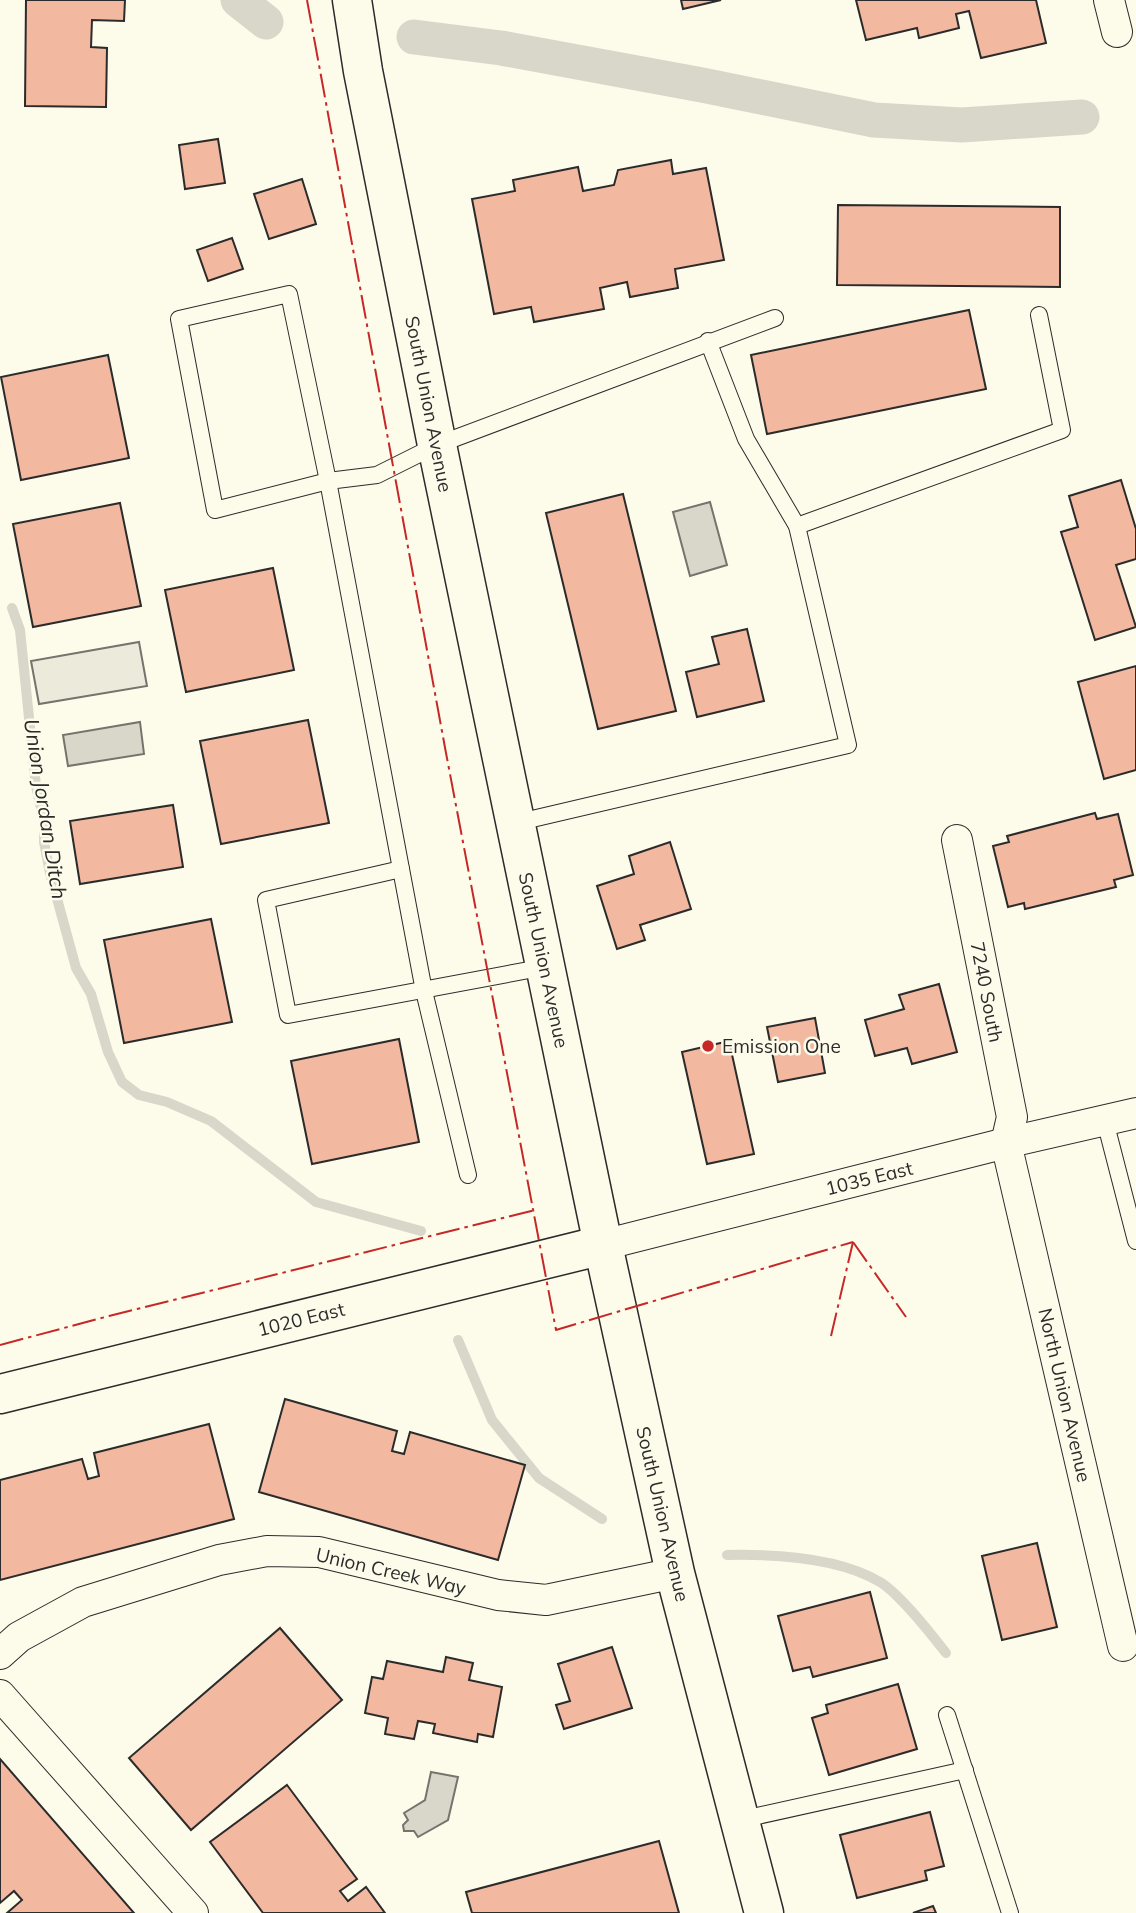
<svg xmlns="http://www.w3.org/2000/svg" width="1136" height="1913" viewBox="0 0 1136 1913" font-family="Mulish,sans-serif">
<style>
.green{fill:#ecebdb;stroke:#74746e;stroke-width:2}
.water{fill:#d8d7c9;stroke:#74746e;stroke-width:2}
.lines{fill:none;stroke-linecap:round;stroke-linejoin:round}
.stream{stroke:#d8d7c9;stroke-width:10}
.canal{stroke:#d8d7c9;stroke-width:35}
.building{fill:#f2b8a0;stroke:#2b2b2b;stroke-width:2}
.service-casing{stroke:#2b2b2b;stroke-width:18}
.minor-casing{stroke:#2b2b2b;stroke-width:32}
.tertiary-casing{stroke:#2b2b2b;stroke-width:41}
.service{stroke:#fdfbea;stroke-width:16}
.minor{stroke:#fdfbea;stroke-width:30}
.tertiary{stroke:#fdfbea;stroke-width:38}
.power{stroke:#c62828;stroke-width:2;stroke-dasharray:24 5 3.5 5;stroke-linecap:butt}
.poi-dot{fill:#c62828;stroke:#fdfbea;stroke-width:2.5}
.labels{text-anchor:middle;stroke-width:5;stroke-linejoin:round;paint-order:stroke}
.street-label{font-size:19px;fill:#2b2b2b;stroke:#fdfbea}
.poi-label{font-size:19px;fill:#2b2b2b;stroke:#fdfbea;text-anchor:start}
.water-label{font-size:21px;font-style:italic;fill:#2b2b2b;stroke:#fdfbea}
</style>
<rect width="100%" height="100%" fill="#fdfbea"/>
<!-- green -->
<polygon class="green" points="139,642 147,686 39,704 31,661"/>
<!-- water -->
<g class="water">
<polygon points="710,502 727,565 690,576 673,512"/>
<polygon points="140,722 144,754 68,766 63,735"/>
<polygon points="431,1772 458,1777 448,1820 418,1837 414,1831 404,1831 403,1825 408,1820 404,1813 425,1800"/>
</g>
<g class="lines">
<!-- stream -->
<g class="stream">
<polyline points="12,608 20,630 36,786 44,820 44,842 50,873 76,968 91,994 108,1052 122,1082 139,1095 167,1102 211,1121 316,1202 421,1231"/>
<polyline points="458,1340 492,1420 539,1478 602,1519"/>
<path d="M727,1555C775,1554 838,1557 880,1582C900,1594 931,1634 946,1653"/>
</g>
<!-- canal -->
<g class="canal">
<polyline points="238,0 266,22"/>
<polyline points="414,37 501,48 702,85 874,120 962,125 1082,117"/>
</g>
</g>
<!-- building -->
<g class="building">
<polygon points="26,0 125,0 124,21 92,20 91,47 107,48 106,107 25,106"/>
<polygon points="681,0 721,0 683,9"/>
<polygon points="856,0 1036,0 1046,43 981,58 969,11 956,14 959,28 919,38 917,28 866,40"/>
<polygon points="218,139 225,183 185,189 179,145"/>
<polygon points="671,160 673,174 706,168 724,260 675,269 678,288 630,297 627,282 600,288 604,309 534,322 531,307 494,314 472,199 515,191 513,180 578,167 583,191 614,185 618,170"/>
<polygon points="302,179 316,224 269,239 254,194"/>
<polygon points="838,205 1060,207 1060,287 837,285"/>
<polygon points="232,238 243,269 208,281 197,250"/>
<polygon points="969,310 986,389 767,434 751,355"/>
<polygon points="108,355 129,458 21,480 1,377"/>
<polygon points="1121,480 1136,529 1136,559 1116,565 1136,627 1095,640 1061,532 1078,527 1069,496"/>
<polygon points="623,494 676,711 598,729 546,513"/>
<polygon points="120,503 141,606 33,627 13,524"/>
<polygon points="273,568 294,670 186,692 165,590"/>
<polygon points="747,629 764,701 697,717 686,672 719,664 712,637"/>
<polygon points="1136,666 1136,770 1104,779 1078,682"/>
<polygon points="308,720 329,823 221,844 200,741"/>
<polygon points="173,805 183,867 80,884 70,821"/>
<polygon points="1095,813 1097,819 1118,814 1133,875 1114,880 1116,887 1025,909 1024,903 1008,907 993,846 1009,842 1007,836"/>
<polygon points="670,842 691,909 640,925 645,940 617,949 597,886 634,874 629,856"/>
<polygon points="211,919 232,1022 124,1043 104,940"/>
<polygon points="939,984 957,1052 912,1064 907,1048 875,1056 865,1020 904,1009 899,995"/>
<polygon points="815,1018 825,1073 778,1082 767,1027"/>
<polygon points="399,1039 419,1142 312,1164 291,1061"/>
<polygon points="729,1041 754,1154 707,1164 682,1052"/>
<polygon points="285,1399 397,1431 392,1451 404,1454 410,1432 525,1465 498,1560 259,1492"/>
<polygon points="209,1424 234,1519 0,1580 0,1480 82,1459 88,1479 99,1476 94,1453"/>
<polygon points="1037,1543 1057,1627 1002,1640 982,1556"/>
<polygon points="870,1592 887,1658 813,1677 810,1667 793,1671 778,1616"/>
<polygon points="280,1628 342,1700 191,1830 129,1758"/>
<polygon points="612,1647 632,1708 564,1729 556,1705 570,1701 558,1664"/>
<polygon points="446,1657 473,1663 469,1680 502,1687 493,1737 478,1734 477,1742 433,1733 435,1724 418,1721 414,1739 385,1734 388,1718 365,1713 372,1677 383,1679 387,1661 443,1672"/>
<polygon points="898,1684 917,1749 829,1775 812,1718 828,1713 826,1705"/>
<polygon points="0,1759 134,1913 7,1913 22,1900 14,1891 0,1903"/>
<polygon points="287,1785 357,1879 340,1891 348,1901 366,1887 385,1913 263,1913 210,1842"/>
<polygon points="930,1812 944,1866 925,1871 927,1880 857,1898 840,1835"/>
<polygon points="659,1841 679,1913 472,1913 466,1892"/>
<polygon points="933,1906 936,1913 913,1913"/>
</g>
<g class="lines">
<defs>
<g id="service">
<polygon points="289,294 328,481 215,510 179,319"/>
<polyline points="797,526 1062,430 1039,315"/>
<polyline points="515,823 848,745 797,526 746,439 708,341"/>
<polyline points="401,869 424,991 468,1175"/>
<polyline points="545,967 288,1015 266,900 401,869 328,481 377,475 437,445 775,318"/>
<polyline points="1105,1121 1136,1241"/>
<polyline points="947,1715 1010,1913"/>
<polyline points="739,1820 965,1770"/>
</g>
<g id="minor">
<polyline points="1109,0 1117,32"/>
<polyline points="957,840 1012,1117 1006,1143 1123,1646"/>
<polyline points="603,1245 1006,1143 1136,1113"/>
<polyline points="0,1654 19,1637 83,1602 219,1560 267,1551 319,1552 498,1595 546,1600 675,1573"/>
<polyline points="0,1695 193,1913"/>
</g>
<g id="tertiary">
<polyline points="352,0 363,71 437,445 603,1245 675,1573 764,1913"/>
<polyline points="0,1394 603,1245"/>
</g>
</defs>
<!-- service casing -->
<use href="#service" class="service-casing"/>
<!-- minor casing -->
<use href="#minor" class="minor-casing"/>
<!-- tertiary casing -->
<use href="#tertiary" class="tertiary-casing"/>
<!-- service -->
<use href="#service" class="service"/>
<!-- minor -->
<use href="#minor" class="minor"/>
<!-- tertiary -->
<use href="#tertiary" class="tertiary"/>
<!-- power -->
<g class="power">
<polyline points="307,0 446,753 556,1330 853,1242"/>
<polyline points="853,1242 906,1317"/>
<polyline points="831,1336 853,1242"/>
<polyline points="0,1345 109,1316 535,1210"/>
</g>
</g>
<!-- markers -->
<circle class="poi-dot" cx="708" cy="1046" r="7"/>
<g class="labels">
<!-- street labels -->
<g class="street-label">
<text transform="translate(429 404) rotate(79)" y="7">South Union Avenue</text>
<text transform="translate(544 960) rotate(78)" y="7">South Union Avenue</text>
<text transform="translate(987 992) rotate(79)" y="7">7240 South</text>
<text transform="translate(869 1178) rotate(-14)" y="7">1035 East</text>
<text transform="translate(301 1319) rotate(-14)" y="7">1020 East</text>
<text transform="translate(1065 1395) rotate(77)" y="7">North Union Avenue</text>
<text transform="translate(663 1514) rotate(77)" y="7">South Union Avenue</text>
<text transform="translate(391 1571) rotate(13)" y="7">Union Creek Way</text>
</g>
<!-- poi labels -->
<g class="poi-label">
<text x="722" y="1053">Emission One</text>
</g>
<!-- water labels -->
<g class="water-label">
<text transform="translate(45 809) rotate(81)" y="7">Union Jordan Ditch</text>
</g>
</g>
</svg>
